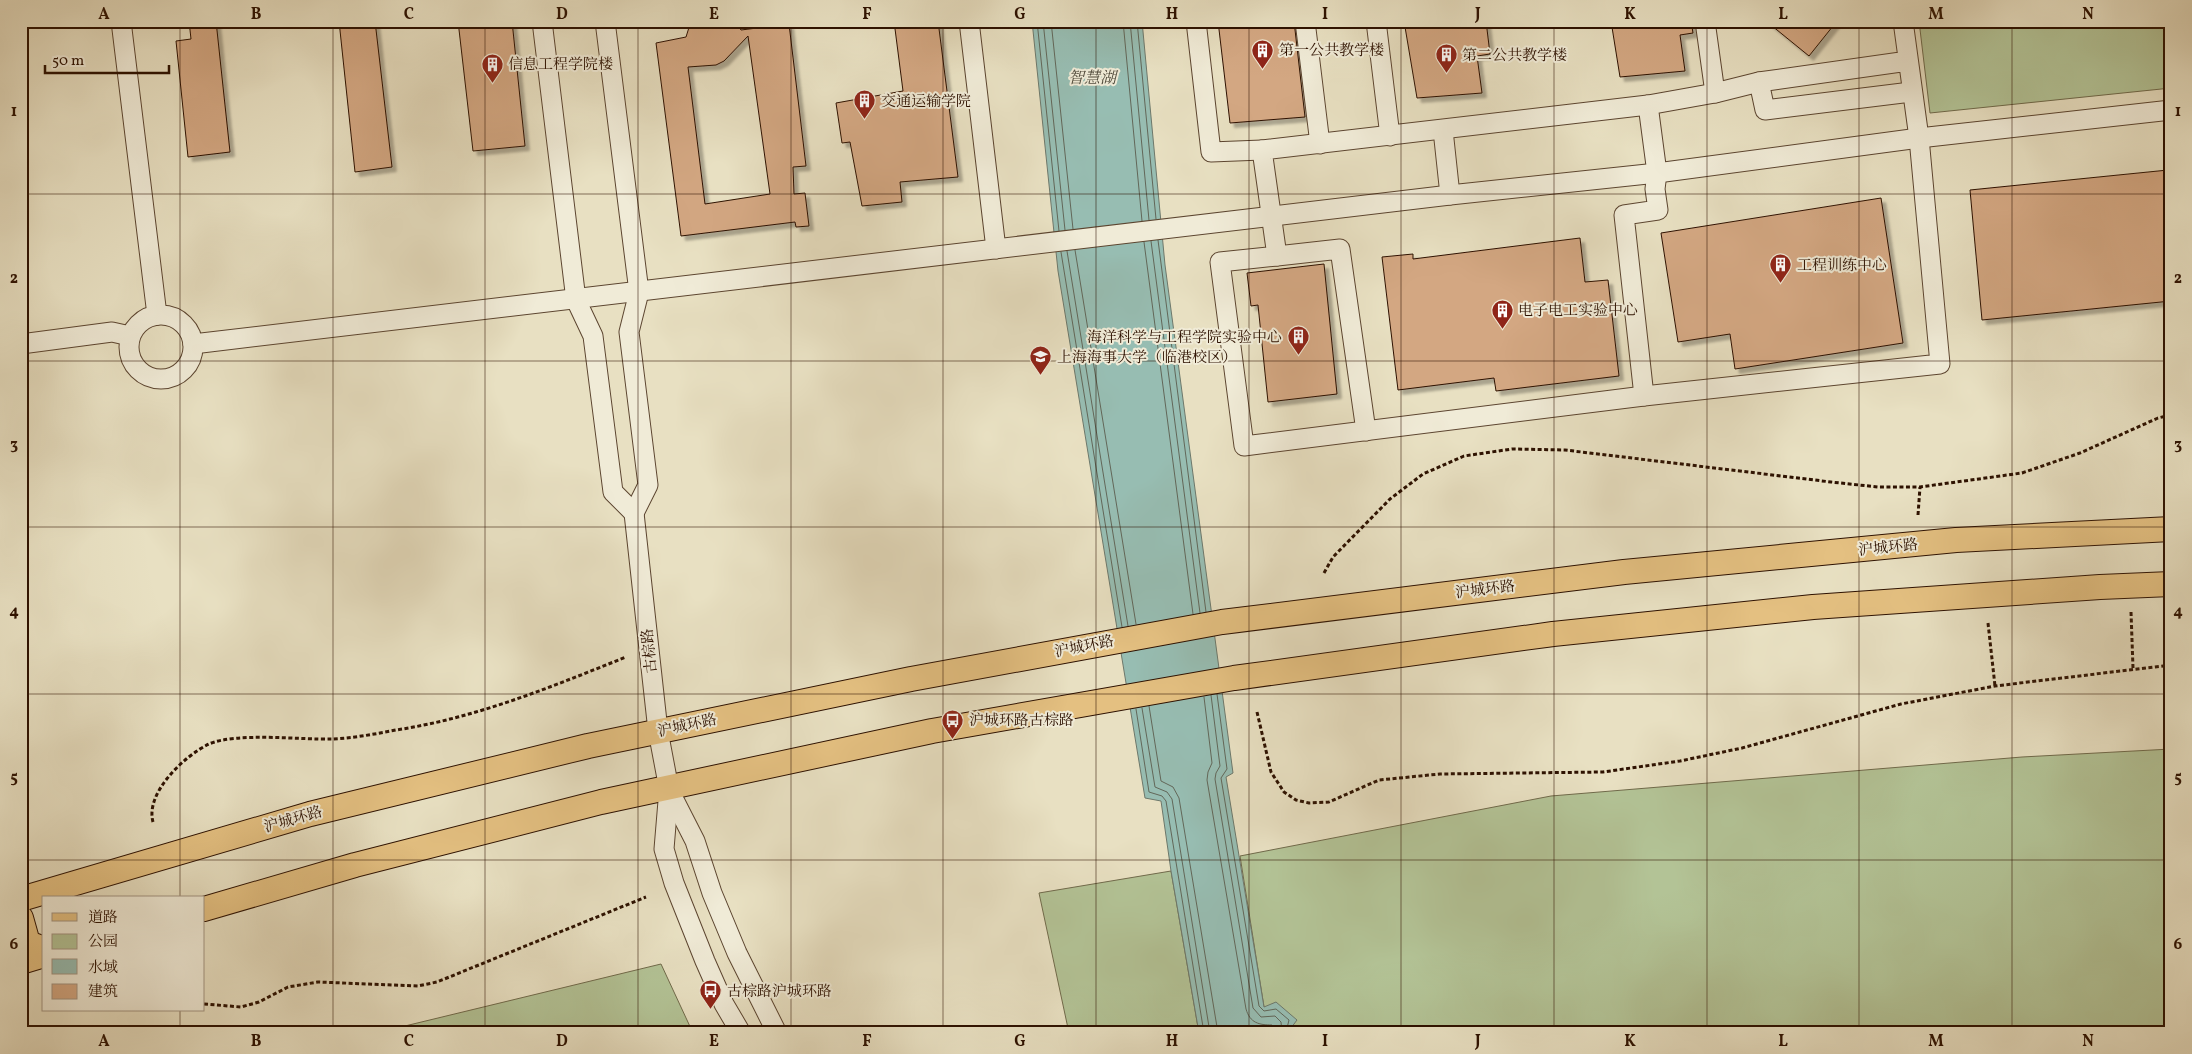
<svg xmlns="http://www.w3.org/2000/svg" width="2192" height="1054" viewBox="0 0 2192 1054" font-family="Vollkorn,'Noto Serif SC',serif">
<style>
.green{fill:#b3c396;stroke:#706a4b}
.water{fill:#97bdb2;stroke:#6d786b}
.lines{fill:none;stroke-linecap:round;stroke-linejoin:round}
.shore{stroke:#626759;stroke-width:1}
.building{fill:#d3a782;stroke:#2d1100;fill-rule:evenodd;filter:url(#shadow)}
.minor-casing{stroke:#5c4530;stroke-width:21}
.major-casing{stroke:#2d1100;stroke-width:26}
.path{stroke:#2d1100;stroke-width:3;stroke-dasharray:4 2.5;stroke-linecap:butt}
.minor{stroke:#f0ebd7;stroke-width:19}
.major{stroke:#e4c081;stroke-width:24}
.grid{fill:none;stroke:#2d1100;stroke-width:1;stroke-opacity:0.55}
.labels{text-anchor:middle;stroke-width:4;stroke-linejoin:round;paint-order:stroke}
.poi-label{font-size:15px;fill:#2d1100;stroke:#f0ebd7;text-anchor:start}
.street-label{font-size:15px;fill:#2d1100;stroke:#f0ebd7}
.water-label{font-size:16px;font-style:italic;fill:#524d3e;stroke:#f0ebd7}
.neatline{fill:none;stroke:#2d1100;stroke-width:2}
.grid-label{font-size:16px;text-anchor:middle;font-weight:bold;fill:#2d1100}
</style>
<defs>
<filter id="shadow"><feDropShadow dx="4.5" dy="4.5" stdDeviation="1" flood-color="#0004"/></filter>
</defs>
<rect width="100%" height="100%" fill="#e8e0c2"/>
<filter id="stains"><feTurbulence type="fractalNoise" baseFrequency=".004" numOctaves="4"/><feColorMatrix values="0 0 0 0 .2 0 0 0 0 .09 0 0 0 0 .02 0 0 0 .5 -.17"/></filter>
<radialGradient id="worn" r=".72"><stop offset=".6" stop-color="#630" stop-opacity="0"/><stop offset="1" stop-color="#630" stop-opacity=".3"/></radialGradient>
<!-- green -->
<g class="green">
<polygon points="1919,21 2171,21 2171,88 1930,113"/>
<polygon points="2171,749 2171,1033 1304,1033 1291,1028 1264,1007 1240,856 1551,796 2022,757"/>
<polygon points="1171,871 1199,1033 1069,1033 1039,893"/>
<polygon points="661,964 693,1033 376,1033"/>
</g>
<!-- water -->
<polygon class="water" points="1032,21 1142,21 1165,265 1233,773 1226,777 1264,1007 1276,1002 1297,1020 1291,1028 1304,1033 1199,1033 1171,871 1161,801 1145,798 1058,271"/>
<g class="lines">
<!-- shore -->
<g class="shore">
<polyline points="1037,21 1059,231"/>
<polyline points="1043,21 1065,230"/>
<polyline points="1051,21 1073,229"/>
<polyline points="1123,21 1142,221"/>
<polyline points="1130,21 1149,220"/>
<polyline points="1137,21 1156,219"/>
<polyline points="1158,240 1206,612"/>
<polyline points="1151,241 1200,613"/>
<polyline points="1144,242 1193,614"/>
<polyline points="1075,250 1136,624"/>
<polyline points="1067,251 1128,626"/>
<polyline points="1061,252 1122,627"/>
<polyline points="1217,694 1227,769 1221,778 1259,1006 1264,1011 1276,1009 1289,1020 1287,1028 1289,1033"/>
<polyline points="1211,695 1220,766 1216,773 1215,779 1253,1008 1261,1017 1275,1016 1281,1022 1282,1033"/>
<path d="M1204,697L1212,763L1208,772L1207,780L1246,1009C1250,1023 1259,1025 1272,1025L1274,1033"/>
<polyline points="1149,706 1161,781 1173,787 1179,798 1218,1033"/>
<polyline points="1142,708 1155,787 1167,792 1172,799 1210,1033"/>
<polyline points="1136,709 1149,792 1162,796 1166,801 1204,1033"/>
</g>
</g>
<!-- building -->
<g class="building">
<polygon points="189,21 216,21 230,152 188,157 176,41 191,39"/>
<polygon points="339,21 375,21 392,167 355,172"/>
<polygon points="458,21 512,21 525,146 473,151"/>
<path d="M691,21H735L741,30L789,24L806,166L793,167L794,194L805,193L809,226L796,227L795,222L681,236L656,43L686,37ZM748,36L770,194L705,204L688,67L716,65L724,61Z"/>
<polygon points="894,21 938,21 958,177 900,182 902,202 862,206 850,142 842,143 836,103 903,91"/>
<polygon points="1218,21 1294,21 1305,117 1230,123"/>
<polygon points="1404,21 1486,21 1490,54 1477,56 1482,93 1417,98"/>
<polygon points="1611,21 1691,21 1693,33 1680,35 1685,71 1620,77"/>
<polygon points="1766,21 1837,21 1809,56"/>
<polygon points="2168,170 2171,196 2171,301 1982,320 1970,190"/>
<polygon points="1881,198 1903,343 1735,369 1730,334 1678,342 1661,233"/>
<polygon points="1580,238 1585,282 1608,280 1619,376 1496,391 1494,378 1398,390 1382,257 1413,254 1413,259"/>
<polygon points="1324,264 1337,394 1268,402 1258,305 1251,306 1247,273"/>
</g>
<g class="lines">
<defs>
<g id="minor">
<polyline points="121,21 157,315"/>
<polyline points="542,21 576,300 593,336 613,492 634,513"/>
<polyline points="605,21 639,292 629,332 648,485 634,513"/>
<polyline points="969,21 996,249"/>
<polyline points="1196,21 1211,152 1262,150"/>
<polyline points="1305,21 1320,144"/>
<polyline points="1376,21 1390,136"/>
<polyline points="1705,21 1715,93"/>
<polyline points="1903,21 1919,138 1940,364 1644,396 1244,446 1220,262 1277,256 1262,150 1648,105 1715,93 1759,82 1908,61"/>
<polyline points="1759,82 1765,110 1911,92"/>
<polyline points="1443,130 1450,195"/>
<polyline points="1277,256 1340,249 1366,431"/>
<circle cx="161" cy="347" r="32"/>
<polyline points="21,344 112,332 130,336"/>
<polyline points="193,344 1450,195 1657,173 1919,138 2171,110"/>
<polyline points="1644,396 1624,215 1658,210 1655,189 1657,173 1648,105"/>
<polyline points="634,513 658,731 669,789 664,849 674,883 705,961 724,1004 741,1033"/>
<polyline points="669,790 695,841 712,893 737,953 777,1033"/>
</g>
<g id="major">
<polyline points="21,899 310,814 588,746 911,679 1222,622 1624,572 1956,540 2171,529"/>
<polyline points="204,909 355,865 601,802 932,731 1234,678 1553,634 1813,607 2100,587 2171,584"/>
<polyline points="21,918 28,943 44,949"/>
<polyline points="21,962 44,955"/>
</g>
</defs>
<!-- minor casing -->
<use href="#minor" class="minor-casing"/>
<!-- major casing -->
<use href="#major" class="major-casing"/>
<!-- path -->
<g class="path">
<polyline points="1918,515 1920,487"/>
<polyline points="1324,573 1333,557 1390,499 1423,474 1464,456 1512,449 1565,450 1831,482 1878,487 1920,487 2022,473 2080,453 2158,418 2171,415"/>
<polyline points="2131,612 2133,668"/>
<polyline points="1988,623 1995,686"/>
<polyline points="1257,712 1271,772 1284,792 1296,800 1309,803 1329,802 1379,780 1440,774 1603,772 1680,761 1742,748 1901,704 1995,686 2171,665"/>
<path d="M153,822C145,793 184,756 209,744C237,732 300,740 333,739C354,738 375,734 396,730C476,718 551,687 626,657"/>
<polyline points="204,1004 241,1007 259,1002 288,987 318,982 418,986 437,982 646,897"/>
</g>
<!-- minor -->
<use href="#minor" class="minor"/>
<!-- major -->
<use href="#major" class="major"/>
</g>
<!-- grid -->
<path class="grid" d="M180,21V898M333,21V1033M485,21V1033M638,21V1033M791,21V1033M943,21V1033M1096,21V1033M1249,21V1033M1401,21V1033M1554,21V1033M1707,21V1033M1859,21V1033M2012,21V1033M21,194H2171M21,361H2171M21,527H2171M21,694H2171M21,860H2171M180,1010V1033"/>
<!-- icons -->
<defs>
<symbol id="building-pin" viewBox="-11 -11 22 30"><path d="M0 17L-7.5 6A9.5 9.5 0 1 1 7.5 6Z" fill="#8f2418" stroke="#f0ebd7"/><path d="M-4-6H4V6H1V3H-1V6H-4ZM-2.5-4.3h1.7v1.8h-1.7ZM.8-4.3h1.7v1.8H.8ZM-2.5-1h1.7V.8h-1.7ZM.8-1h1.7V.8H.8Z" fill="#fff"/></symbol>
<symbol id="university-pin" viewBox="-11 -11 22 30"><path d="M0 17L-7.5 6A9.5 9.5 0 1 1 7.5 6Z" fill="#8f2418" stroke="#f0ebd7"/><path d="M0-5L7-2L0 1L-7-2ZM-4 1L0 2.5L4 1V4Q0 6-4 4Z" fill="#fff"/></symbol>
<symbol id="bus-pin" viewBox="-11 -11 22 30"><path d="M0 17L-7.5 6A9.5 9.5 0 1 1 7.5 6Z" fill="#8f2418" stroke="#f0ebd7"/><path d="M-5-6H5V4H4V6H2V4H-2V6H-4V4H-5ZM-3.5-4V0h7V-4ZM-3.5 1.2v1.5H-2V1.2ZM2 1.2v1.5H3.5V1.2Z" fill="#fff"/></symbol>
</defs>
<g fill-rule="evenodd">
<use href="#building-pin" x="1250" y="38" width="25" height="34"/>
<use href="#building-pin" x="1434" y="42" width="25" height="34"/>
<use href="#building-pin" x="480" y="52" width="25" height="34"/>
<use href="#building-pin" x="852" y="88" width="25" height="34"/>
<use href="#building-pin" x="1768" y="252" width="25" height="34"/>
<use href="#building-pin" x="1490" y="298" width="25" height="34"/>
<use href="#building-pin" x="1286" y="324" width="25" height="34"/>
<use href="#university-pin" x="1028" y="344" width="25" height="34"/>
<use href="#bus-pin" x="940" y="708" width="25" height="34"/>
<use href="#bus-pin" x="698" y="978" width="25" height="34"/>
</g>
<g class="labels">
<!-- poi labels -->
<g class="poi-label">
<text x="1279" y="55">第一公共教学楼</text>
<text x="1462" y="60">第二公共教学楼</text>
<text x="508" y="69">信息工程学院楼</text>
<text x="881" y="106">交通运输学院</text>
<text x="1797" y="270">工程训练中心</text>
<text x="1518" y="315">电子电工实验中心</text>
<text x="1282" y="342" text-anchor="end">海洋科学与工程学院实验中心</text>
<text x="1057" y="362">上海海事大学（临港校区）</text>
<text x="969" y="725">沪城环路古棕路</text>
<text x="727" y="996">古棕路沪城环路</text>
</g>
<!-- street labels -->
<g class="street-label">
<text transform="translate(1888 547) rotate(-6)" y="5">沪城环路</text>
<text transform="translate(1485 589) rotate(-7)" y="5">沪城环路</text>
<text transform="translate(1084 646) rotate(-11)" y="5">沪城环路</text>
<text transform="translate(649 651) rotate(-96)" y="5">古棕路</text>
<text transform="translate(687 725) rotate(-12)" y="5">沪城环路</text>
<text transform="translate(293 819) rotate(-16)" y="5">沪城环路</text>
</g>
<!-- water labels -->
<g class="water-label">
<text x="1092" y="83">智慧湖</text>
</g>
</g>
<!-- margin -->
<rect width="2192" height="1054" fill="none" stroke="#e8e0c2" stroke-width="55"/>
<!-- legend -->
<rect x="42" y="896" width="162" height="115" fill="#f0ebd7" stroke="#a29481"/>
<rect x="52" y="913" width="25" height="8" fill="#e4c081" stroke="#a29481"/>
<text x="88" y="922" font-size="15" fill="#2d1100">道路</text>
<rect x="52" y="934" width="25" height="15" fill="#b3c396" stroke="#a29481"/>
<text x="88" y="946" font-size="15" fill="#2d1100">公园</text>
<rect x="52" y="959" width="25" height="15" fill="#97bdb2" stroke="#a29481"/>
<text x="88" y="972" font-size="15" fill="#2d1100">水域</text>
<rect x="52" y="984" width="25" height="15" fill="#d3a782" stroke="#a29481"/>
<text x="88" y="996" font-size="15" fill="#2d1100">建筑</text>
<!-- scale -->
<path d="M45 65v8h124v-8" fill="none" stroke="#2d1100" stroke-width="2.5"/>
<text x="52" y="65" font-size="15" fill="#2d1100" stroke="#f0ebd7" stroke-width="4" paint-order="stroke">50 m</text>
<rect x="28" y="28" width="2136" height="998" class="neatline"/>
<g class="grid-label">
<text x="104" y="19">A</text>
<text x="256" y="19">B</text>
<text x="409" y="19">C</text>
<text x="562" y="19">D</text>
<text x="714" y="19">E</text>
<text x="867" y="19">F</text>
<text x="1020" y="19">G</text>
<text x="1172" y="19">H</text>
<text x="1325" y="19">I</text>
<text x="1478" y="19">J</text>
<text x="1630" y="19">K</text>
<text x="1783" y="19">L</text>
<text x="1936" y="19">M</text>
<text x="2088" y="19">N</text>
<text x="14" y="116">1</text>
<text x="2178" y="116">1</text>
<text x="14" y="283">2</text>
<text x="2178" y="283">2</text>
<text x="14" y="449">3</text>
<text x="2178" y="449">3</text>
<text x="14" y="616">4</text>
<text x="2178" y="616">4</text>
<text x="14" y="782">5</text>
<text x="2178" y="782">5</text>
<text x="14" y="949">6</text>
<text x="2178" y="949">6</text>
<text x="104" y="1046">A</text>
<text x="256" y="1046">B</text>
<text x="409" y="1046">C</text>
<text x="562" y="1046">D</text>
<text x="714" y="1046">E</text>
<text x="867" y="1046">F</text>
<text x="1020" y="1046">G</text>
<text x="1172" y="1046">H</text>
<text x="1325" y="1046">I</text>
<text x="1478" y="1046">J</text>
<text x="1630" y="1046">K</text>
<text x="1783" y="1046">L</text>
<text x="1936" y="1046">M</text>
<text x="2088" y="1046">N</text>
</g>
<rect width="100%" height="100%" filter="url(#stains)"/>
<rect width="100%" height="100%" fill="url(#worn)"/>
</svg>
